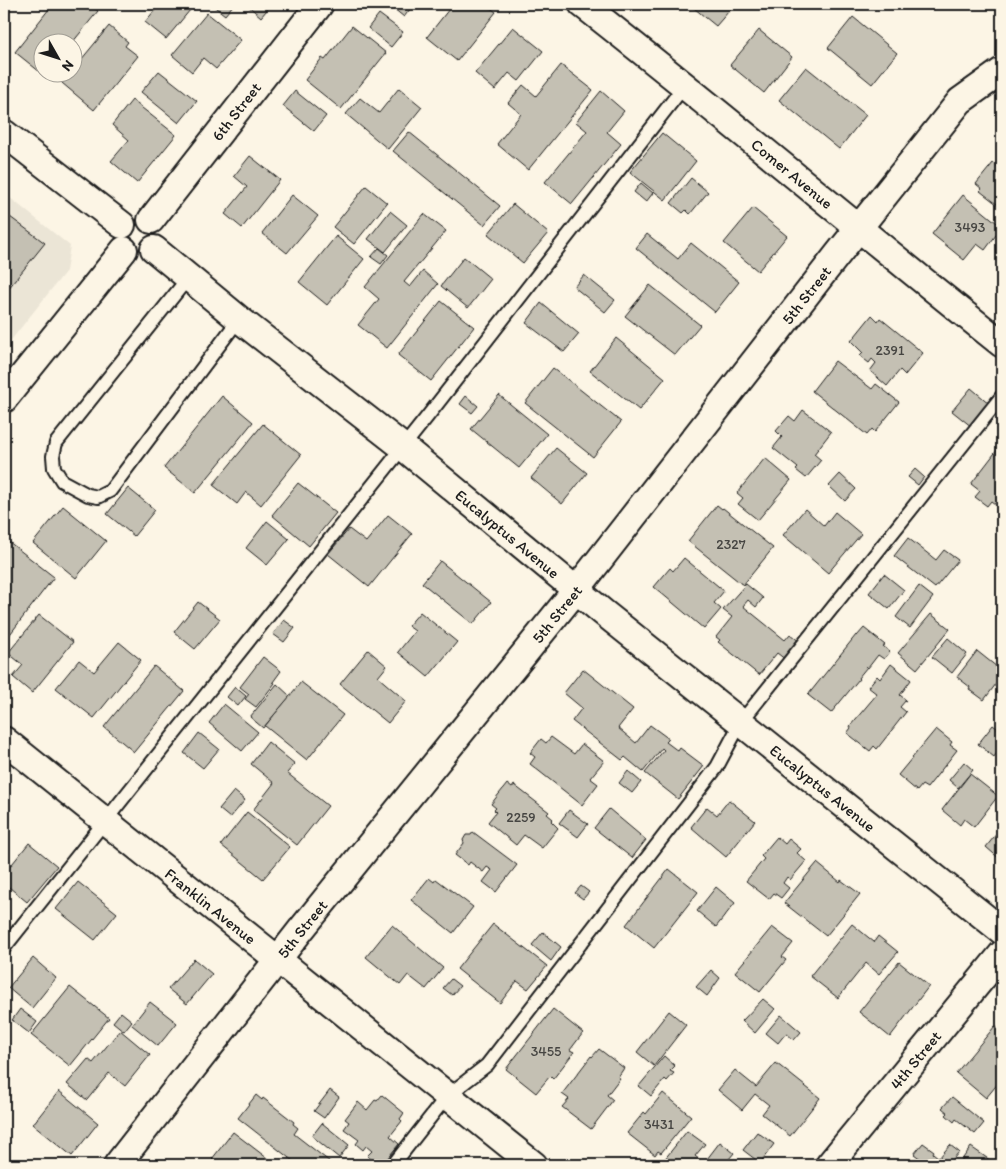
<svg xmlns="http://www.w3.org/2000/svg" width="1006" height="1169" viewBox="0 0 1006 1169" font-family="Itim,sans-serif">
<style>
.built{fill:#ebe5d6}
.building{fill:#c4c0b3;stroke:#1c1c1c}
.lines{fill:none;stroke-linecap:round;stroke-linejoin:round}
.lane-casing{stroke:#1c1c1c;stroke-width:16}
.street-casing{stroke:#1c1c1c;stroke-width:30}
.lane{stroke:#fcf5e5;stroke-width:12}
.street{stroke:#fcf5e5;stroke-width:26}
.labels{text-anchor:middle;stroke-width:5;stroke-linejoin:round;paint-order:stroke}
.number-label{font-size:14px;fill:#464542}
.street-label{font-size:16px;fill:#1c1c1c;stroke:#fcf5e5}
</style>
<rect width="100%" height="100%" fill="#fcf5e5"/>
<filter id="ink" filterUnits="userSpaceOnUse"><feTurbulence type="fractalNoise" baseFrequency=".02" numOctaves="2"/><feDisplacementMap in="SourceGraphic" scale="10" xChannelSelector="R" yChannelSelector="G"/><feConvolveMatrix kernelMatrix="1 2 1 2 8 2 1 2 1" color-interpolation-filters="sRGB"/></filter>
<g filter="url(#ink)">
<!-- built -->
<polygon class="built" points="4,193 70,246 66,271 4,349"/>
<!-- building -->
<g class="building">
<polygon points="53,4 89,4 98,11 72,43 42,42 42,72 48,72 45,76 15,52"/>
<polygon points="160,4 195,4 166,39 145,22"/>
<polygon points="211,4 234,4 225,15"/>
<polygon points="246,4 272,4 261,17"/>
<polygon points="388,4 414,4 404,17"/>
<polygon points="453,4 485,4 496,12 457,61 427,37"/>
<polygon points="689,4 735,4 716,26"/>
<polygon points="207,13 241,40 216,69 203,58 192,72 172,55"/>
<polygon points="379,14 403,32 391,47 368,28"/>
<polygon points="853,17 897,53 872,84 828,48"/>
<polygon points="109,26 128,42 125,46 138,56 94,110 62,83"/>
<polygon points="352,26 386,53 341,109 305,80 322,58 325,60"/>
<polygon points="513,27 543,51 519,81 509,73 495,90 475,73"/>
<polygon points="759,30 792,57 764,93 730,65"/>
<polygon points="561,65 593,90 528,170 497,144 521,114 508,103 523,85 536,96"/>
<polygon points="806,67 866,115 839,149 779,100"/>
<polygon points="159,71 197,101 179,123 141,92"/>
<polygon points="399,88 422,107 388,149 346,114 360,98 379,113"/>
<polygon points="295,91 326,116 314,131 283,106"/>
<polygon points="601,91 624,111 607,132 621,144 572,204 545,182 587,131 576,122"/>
<polygon points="132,100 176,135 137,183 111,161 129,140 112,125"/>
<polygon points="409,132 500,206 484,225 393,151"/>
<polygon points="662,133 696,161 665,200 630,172"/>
<polygon points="250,156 280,180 242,228 225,214 247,187 234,176"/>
<polygon points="993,163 998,167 1000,165 1002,167 1002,208 980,191 982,189 976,184"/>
<polygon points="691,178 708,192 690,214 686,210 683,213 671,203"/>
<polygon points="641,183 653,193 646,202 634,192"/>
<polygon points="366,186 387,203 354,244 333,227"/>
<polygon points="292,195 318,216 287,253 262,233"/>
<polygon points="963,195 1002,227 985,250 977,244 964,260 932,234"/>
<polygon points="513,204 548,233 523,263 488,234"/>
<polygon points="4,205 8,207 6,214 45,243 4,294"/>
<polygon points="753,208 787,236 758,271 724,243"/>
<polygon points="390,211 407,225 385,252 368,239"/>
<polygon points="424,214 446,231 404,282 410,287 423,271 438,284 387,348 358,325 379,299 365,287"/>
<polygon points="647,234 678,259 691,243 739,282 715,312 636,248"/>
<polygon points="336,236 364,259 327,305 299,282"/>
<polygon points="379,248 388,255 381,264 371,257"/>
<polygon points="464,257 491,279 468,308 441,286"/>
<polygon points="584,275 615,300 605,312 574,287"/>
<polygon points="650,285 700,325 675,355 625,316"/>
<polygon points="441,301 474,327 431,381 398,355"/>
<polygon points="541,303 579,334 564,352 526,323"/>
<polygon points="872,315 878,321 880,318 923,353 905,375 900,370 887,386 870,371 876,363 872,359 869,363 860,356 863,353 851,341"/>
<polygon points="616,338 665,378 639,410 590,371"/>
<polygon points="835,361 872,389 876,384 899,402 875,432 872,429 867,435 812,391"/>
<polygon points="553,368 621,422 593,457 525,403"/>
<polygon points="971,388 990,404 972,427 952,411"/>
<polygon points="499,395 547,434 519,468 471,429"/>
<polygon points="222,396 253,422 195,493 164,468"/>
<polygon points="466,396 478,406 472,413 460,404"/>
<polygon points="803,410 831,432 814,454 821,460 806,478 796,470 798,468 773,448 782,437 776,431 789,416 795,421"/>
<polygon points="263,424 301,455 261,505 246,492 237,504 213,485"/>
<polygon points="1001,445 1002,505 1000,508 991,501 987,506 975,497 980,491 971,484"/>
<polygon points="556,448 587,473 562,504 531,478"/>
<polygon points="765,458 791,480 758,520 738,504 743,498 737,493"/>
<polygon points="915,469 924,477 918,485 908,477"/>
<polygon points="840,474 856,489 845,501 829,486"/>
<polygon points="298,483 336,513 309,546 272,515"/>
<polygon points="128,488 155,510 134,536 107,514"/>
<polygon points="717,505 722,509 723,508 773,548 743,585 688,541"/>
<polygon points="63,506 106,541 76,578 33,543"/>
<polygon points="805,509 824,526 835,512 861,534 828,573 783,535"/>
<polygon points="388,515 412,534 369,587 328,554 349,529 366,542"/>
<polygon points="267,521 289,539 267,565 246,548"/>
<polygon points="4,538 54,577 4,642"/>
<polygon points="908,538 936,560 944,550 958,560 935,588 894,556"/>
<polygon points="684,558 724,591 714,603 721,609 704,629 654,587 670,568 673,571"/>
<polygon points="440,561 491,602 473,624 422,583"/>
<polygon points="884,574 904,590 889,609 869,593"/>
<polygon points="746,584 763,598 756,607 748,600 743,606 785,640 790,634 800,642 786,660 777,653 759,675 718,642 720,640 716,637 732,617 723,610"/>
<polygon points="919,586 933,597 910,628 896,617"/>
<polygon points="198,602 220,619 195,649 174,632"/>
<polygon points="420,612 457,642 428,677 398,652 415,631 408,626"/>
<polygon points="931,614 950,629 917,669 898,653"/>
<polygon points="39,615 73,642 32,693 13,677 23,665 8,653"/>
<polygon points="284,620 295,628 284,642 273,634"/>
<polygon points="864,628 885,645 883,646 890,652 884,659 878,655 868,668 867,667 858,678 859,679 831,713 808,695 856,635 857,636"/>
<polygon points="948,638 967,654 952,673 932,657"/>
<polygon points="119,642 141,660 94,718 56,688 79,660 94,672"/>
<polygon points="368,650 387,666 378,677 406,701 388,723 340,684"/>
<polygon points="977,651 1002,671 1002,676 984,700 969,689 970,687 957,677"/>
<polygon points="263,657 281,671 273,682 275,683 256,707 245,699 249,694 240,687"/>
<polygon points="891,664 911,680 900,695 906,700 900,707 906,712 877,749 874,746 870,751 847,733 851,728 850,726 877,694 868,687 877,676 880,679"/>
<polygon points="154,666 184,691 134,752 104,727"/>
<polygon points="583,669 633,709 618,728 636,743 650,725 669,739 666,742 678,751 680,748 704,766 678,799 645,773 664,750 662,748 643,772 625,757 622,760 572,721 582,708 564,693"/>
<polygon points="301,682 343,715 307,760 265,726"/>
<polygon points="277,684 290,696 263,728 250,717"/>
<polygon points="235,687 246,696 238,706 227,697"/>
<polygon points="224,704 258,732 242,751 209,723"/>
<polygon points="993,725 1002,732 1002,746 994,757 978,744"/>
<polygon points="936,729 952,742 950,745 957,750 927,788 922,785 917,791 898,775"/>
<polygon points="199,733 219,749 203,768 184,753"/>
<polygon points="551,737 574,754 582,744 604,761 590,778 598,784 582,805 530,764 535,757 530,753 541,739 546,743"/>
<polygon points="268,742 295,764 287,773 328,806 297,845 253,810 274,783 251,764"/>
<polygon points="964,762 973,770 958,788 949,780"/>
<polygon points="628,771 641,782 632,793 619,783"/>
<polygon points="970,774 998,796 974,827 964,819 960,825 942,810"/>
<polygon points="507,784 512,788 514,785 549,812 547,814 553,819 551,821 558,828 542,848 524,835 516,845 488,822 496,812 494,810 496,808 491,804"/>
<polygon points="234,791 245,800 230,818 219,809"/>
<polygon points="729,800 755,821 726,857 691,827 707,807 717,815"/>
<polygon points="609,809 646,840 632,858 594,828"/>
<polygon points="569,810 588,824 578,837 559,823"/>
<polygon points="247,812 290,847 263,879 221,845"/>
<polygon points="1002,827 1002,861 986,847"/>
<polygon points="473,832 517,865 496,892 483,882 492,870 487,867 483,872 470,862 468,865 455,855 464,843 463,840 466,835 471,835"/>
<polygon points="777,837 785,844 789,839 801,849 797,853 806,861 790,880 787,877 783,883 789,888 781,898 774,893 769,899 746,881 764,859 761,856"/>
<polygon points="29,843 57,866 27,902 4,883 4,874"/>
<polygon points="817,863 840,882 841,880 860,894 826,936 784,903"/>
<polygon points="669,869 698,892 654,948 626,925"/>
<polygon points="429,878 434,882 436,879 473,907 453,933 411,900"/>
<polygon points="78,882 117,913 95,940 56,909"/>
<polygon points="581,886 589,892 583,899 575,893"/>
<polygon points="716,887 735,903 716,927 697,911"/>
<polygon points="493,924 547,966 528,989 517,981 500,1003 457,969"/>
<polygon points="852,924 874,942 878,936 898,952 879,974 866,963 838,998 810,976"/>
<polygon points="392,925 443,968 426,989 408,975 400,985 366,957"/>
<polygon points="772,927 793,943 782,957 786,960 760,992 735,972"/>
<polygon points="543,932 561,947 551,961 532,945"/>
<polygon points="33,958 56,978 32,1008 8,988"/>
<polygon points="194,959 212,974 187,1004 168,989"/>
<polygon points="899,962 929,986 890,1037 859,1012"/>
<polygon points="711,970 720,978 707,996 696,987"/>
<polygon points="451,979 460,986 452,995 443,988"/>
<polygon points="70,987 109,1018 70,1066 31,1035"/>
<polygon points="763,999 775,1009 755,1033 742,1021"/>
<polygon points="150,1002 177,1023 158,1046 132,1025"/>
<polygon points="20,1009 37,1022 29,1033 12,1020"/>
<polygon points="553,1009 583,1033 570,1050 574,1052 553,1079 550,1076 536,1093 506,1069"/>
<polygon points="669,1011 686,1025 654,1066 637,1052"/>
<polygon points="121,1012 132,1021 124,1031 113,1022"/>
<polygon points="781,1015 801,1032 794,1040 786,1033 778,1043 766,1033"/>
<polygon points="1002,1023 1002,1083 1000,1081 986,1098 956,1073 995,1026 998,1028"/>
<polygon points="120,1030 150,1055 125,1086 109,1073 87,1100 67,1084 88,1059 93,1063"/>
<polygon points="599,1049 624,1068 618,1077 620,1078 607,1095 613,1100 591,1129 562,1107 569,1099 562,1094 591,1056 592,1057"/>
<polygon points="664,1056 675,1066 670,1071 674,1073 667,1081 665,1079 651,1096 639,1086"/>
<polygon points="776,1063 820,1098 790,1136 762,1114 769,1105 755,1094 742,1110 718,1090 735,1070 756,1087"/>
<polygon points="330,1090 339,1097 324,1118 314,1111"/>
<polygon points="59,1091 98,1123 72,1156 33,1124"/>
<polygon points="663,1093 691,1116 661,1153 658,1151 655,1155 627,1133 644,1112 646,1114"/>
<polygon points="256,1095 262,1100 263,1098 294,1122 293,1124 298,1128 294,1134 334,1165 298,1165 238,1118"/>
<polygon points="382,1095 404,1113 400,1119 402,1121 390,1136 399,1144 382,1165 379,1165 367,1156 372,1151 366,1146 363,1150 356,1144 359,1140 344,1129 349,1122 345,1119 358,1102 367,1110 375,1100 377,1101"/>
<polygon points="952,1097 984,1123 975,1134 956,1119 954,1122 946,1115 948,1113 942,1108"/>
<polygon points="322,1123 349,1145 339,1158 312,1136"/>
<polygon points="687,1131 705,1144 695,1156 706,1165 660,1165"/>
<polygon points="233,1132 276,1165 213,1165 215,1162 212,1159"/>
<polygon points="757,1132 774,1144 760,1163 743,1150"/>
<polygon points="720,1142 734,1153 724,1165 716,1165 707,1159"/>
<polygon points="923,1143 934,1151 933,1153 939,1158 950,1145 959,1152 948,1165 929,1165 914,1154"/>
<polygon points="971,1147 997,1165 958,1165"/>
<polygon points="734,1159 743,1165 728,1165"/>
</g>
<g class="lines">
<defs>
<g id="lane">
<polyline points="188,278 56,443 53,456 54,468 62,481 88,495 98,497 110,491 239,319"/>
<polyline points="4,948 427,417 685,85"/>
<polyline points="393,1165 447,1096 487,1065 717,767 741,722 1002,396"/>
</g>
<g id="street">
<path id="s1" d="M582,4C724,115 861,232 1002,344"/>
<polyline points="4,133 122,225"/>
<path id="s2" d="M151,220L320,4"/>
<path id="s3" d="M154,249L239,319L403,447L604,613L1002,931"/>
<polyline points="4,399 124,250"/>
<path id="s4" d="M4,740L534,1165"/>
<path id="s5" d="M117,1165L300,931L576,590L838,254L960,101L1002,71"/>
<path id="s6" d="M829,1165L1002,954"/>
</g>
</defs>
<!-- lane casing -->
<use href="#lane" class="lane-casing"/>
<!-- street casing -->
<use href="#street" class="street-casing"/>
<!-- lane -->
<use href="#lane" class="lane"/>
<!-- street -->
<use href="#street" class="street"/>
</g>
</g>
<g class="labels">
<!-- number labels -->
<g class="number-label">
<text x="970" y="232">3493</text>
<text x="890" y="355">2391</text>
<text x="731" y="549">2327</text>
<text x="521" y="822">2259</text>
<text x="546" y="1056">3455</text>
<text x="659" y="1129">3431</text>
</g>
<!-- street labels -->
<g class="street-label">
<text dy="6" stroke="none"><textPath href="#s2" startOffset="138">6th Street</textPath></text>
<text dy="6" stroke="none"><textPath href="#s1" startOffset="270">Comer Avenue</textPath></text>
<text dy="6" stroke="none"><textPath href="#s5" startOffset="1110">5th Street</textPath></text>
<text dy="6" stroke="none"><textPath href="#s3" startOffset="454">Eucalyptus Avenue</textPath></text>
<text dy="6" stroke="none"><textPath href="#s5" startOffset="705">5th Street</textPath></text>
<text dy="6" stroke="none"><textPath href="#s3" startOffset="859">Eucalyptus Avenue</textPath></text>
<text dy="6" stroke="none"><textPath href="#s4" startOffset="265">Franklin Avenue</textPath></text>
<text dy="6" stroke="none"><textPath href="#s5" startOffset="300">5th Street</textPath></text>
<text dy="6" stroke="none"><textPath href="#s6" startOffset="136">4th Street</textPath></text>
</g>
</g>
<!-- margin -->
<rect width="1006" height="1169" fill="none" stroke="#fcf5e5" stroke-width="20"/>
<rect x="10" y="10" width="986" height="1149" fill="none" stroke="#1c1c1c" stroke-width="2" filter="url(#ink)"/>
<!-- north arrow -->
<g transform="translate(58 58) rotate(129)"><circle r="24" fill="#fcf5e5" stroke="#a29e95"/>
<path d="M0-4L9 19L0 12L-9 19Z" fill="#1c1c1c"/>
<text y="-8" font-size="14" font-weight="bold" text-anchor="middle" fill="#1c1c1c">N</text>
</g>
</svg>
